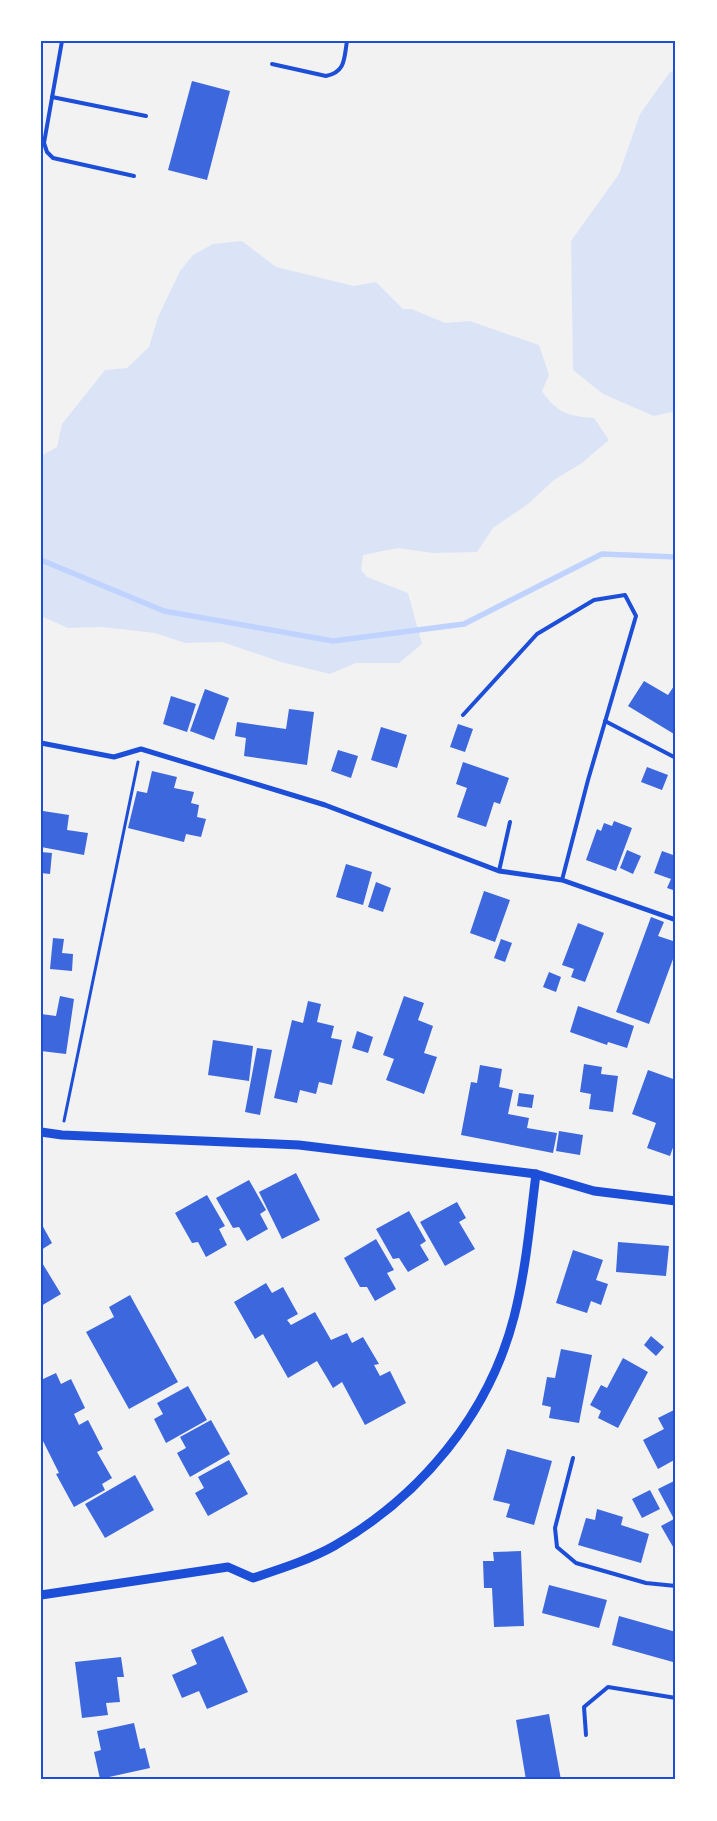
<svg xmlns="http://www.w3.org/2000/svg" width="717" height="1821" viewBox="0 0 717 1821" font-family="'Golos Text',sans-serif">
<style>
.green{fill:#dbe4f7}
.lines{fill:none;stroke-linecap:round;stroke-linejoin:round}
.stream{stroke:#bfd3fe;stroke-width:5.5}
.building{fill:#3d67dc}
.path{stroke:#1d4ed8;stroke-width:3}
.service{stroke:#1d4ed8;stroke-width:4}
.minor{stroke:#1d4ed8;stroke-width:5}
.tertiary{stroke:#1d4ed8;stroke-width:9}
.neatline{fill:none;stroke:#1d4ed8;stroke-width:2}
</style>
<rect width="100%" height="100%" fill="#f2f2f2"/>
<!-- green -->
<g class="green">
<polygon points="676,70 676,411 654,416 603,394 573,370 571,241 619,174 640,114 670,72"/>
<path d="M242,241L276,267L354,286L376,282L403,309H412L445,323L470,321L539,345L549,375L542,391C557,413 568,416 594,418L609,440L582,463L554,480L528,504L493,528L477,552L433,553L398,548L363,555L361,570L367,577L408,593L422,644L399,663H356L330,674L281,662L222,642L185,643L155,633L102,627L68,628L41,616V456L57,447L62,424L105,370L127,368L149,347L158,317L180,271L193,255L213,244Z"/>
</g>
<g class="lines">
<!-- stream -->
<polyline class="stream" points="41,560 164,611 333,641 464,624 602,554 676,557"/>
</g>
<!-- building -->
<g class="building">
<polygon points="192,81 230,91 207,180 168,170"/>
<polygon points="644,681 668,695 676,683 676,732 674,734 628,706"/>
<polygon points="205,689 229,698 214,740 190,731"/>
<polygon points="171,696 196,704 187,732 163,724"/>
<polygon points="289,709 314,712 307,765 244,756 246,738 235,736 237,722 286,729"/>
<polygon points="458,724 473,729 465,752 450,747"/>
<polygon points="381,727 407,735 397,768 371,760"/>
<polygon points="338,750 358,756 351,778 331,771"/>
<polygon points="463,762 509,778 500,804 494,802 486,827 457,817 467,788 456,784"/>
<polygon points="647,767 668,775 662,790 641,782"/>
<polygon points="152,771 177,777 174,788 194,792 191,803 199,805 197,817 206,819 201,837 186,834 184,842 128,828 137,791 147,793"/>
<polygon points="43,811 69,815 67,830 88,833 84,855 41,847"/>
<polygon points="614,821 632,828 616,871 586,860 597,829 601,831 604,823 612,826"/>
<polygon points="627,850 641,856 633,874 620,868"/>
<polygon points="662,851 676,856 676,891 667,888 671,879 654,873"/>
<polygon points="41,852 52,853 50,874 41,873"/>
<polygon points="346,864 372,872 363,905 336,897"/>
<polygon points="376,882 391,888 383,912 368,907"/>
<polygon points="484,891 510,900 495,942 470,933"/>
<polygon points="651,917 664,922 658,936 676,942 676,951 649,1024 616,1012"/>
<polygon points="578,923 604,933 585,982 571,977 574,969 562,965"/>
<polygon points="53,938 64,939 62,953 73,954 72,971 50,969"/>
<polygon points="501,939 512,943 505,962 494,958"/>
<polygon points="549,972 561,977 556,992 543,987"/>
<polygon points="60,996 74,999 66,1054 41,1051 41,1014 56,1016"/>
<polygon points="404,996 424,1003 418,1020 433,1026 424,1053 437,1057 424,1094 386,1080 394,1059 383,1055"/>
<polygon points="308,1001 321,1004 317,1022 334,1026 331,1038 342,1040 332,1085 319,1082 316,1094 300,1090 297,1103 274,1098 292,1020 303,1023"/>
<polygon points="578,1006 634,1026 627,1048 608,1042 607,1045 570,1032"/>
<polygon points="357,1031 373,1037 368,1053 352,1048"/>
<polygon points="213,1040 253,1046 249,1081 208,1075"/>
<polygon points="257,1048 272,1050 260,1115 245,1112"/>
<polygon points="584,1064 602,1067 601,1074 618,1076 613,1112 589,1109 591,1094 580,1092"/>
<polygon points="480,1065 502,1069 499,1087 513,1090 508,1114 529,1118 527,1128 557,1133 553,1153 461,1135 471,1082 477,1083"/>
<polygon points="648,1070 676,1080 676,1139 670,1156 647,1148 656,1123 632,1114"/>
<polygon points="519,1093 534,1095 532,1108 517,1106"/>
<polygon points="559,1131 583,1135 580,1155 556,1151"/>
<polygon points="296,1173 320,1220 282,1239 259,1192"/>
<polygon points="249,1180 266,1210 260,1214 268,1229 247,1241 239,1227 233,1228 216,1198"/>
<polygon points="207,1195 225,1226 219,1229 227,1245 206,1257 198,1242 192,1243 175,1213"/>
<polygon points="457,1202 466,1218 459,1222 475,1249 445,1266 420,1222"/>
<polygon points="409,1211 426,1241 420,1245 429,1260 408,1272 399,1258 393,1259 376,1229"/>
<polygon points="41,1223 52,1243 41,1250"/>
<polygon points="376,1239 394,1270 387,1273 396,1289 375,1301 367,1287 360,1287 344,1258"/>
<polygon points="618,1242 669,1246 666,1276 616,1272"/>
<polygon points="573,1250 603,1260 596,1280 608,1284 601,1305 591,1301 587,1313 556,1303"/>
<polygon points="41,1261 61,1294 41,1306"/>
<polygon points="266,1283 272,1293 283,1287 298,1314 287,1320 291,1325 315,1312 331,1340 347,1333 352,1343 363,1337 379,1364 374,1365 380,1376 390,1371 406,1403 365,1425 342,1382 333,1388 317,1361 288,1378 263,1334 255,1339 234,1302"/>
<polygon points="130,1295 178,1382 129,1409 86,1332 114,1317 109,1307"/>
<polygon points="651,1336 664,1347 656,1356 644,1345"/>
<polygon points="561,1349 592,1355 579,1423 549,1418 551,1407 542,1405 547,1377 555,1378"/>
<polygon points="623,1358 648,1372 618,1428 598,1418 601,1411 590,1405 601,1385 607,1388"/>
<polygon points="56,1373 61,1384 71,1379 85,1408 74,1414 79,1425 88,1420 103,1449 97,1452 112,1478 102,1484 105,1490 74,1507 56,1474 59,1473 41,1437 41,1380"/>
<polygon points="188,1386 207,1420 166,1443 154,1419 163,1414 157,1403"/>
<polygon points="676,1409 676,1459 658,1469 643,1440 664,1429 658,1418"/>
<polygon points="211,1420 230,1454 190,1477 177,1453 186,1448 180,1437"/>
<polygon points="507,1449 552,1461 534,1525 506,1517 510,1504 493,1500"/>
<polygon points="229,1460 248,1494 208,1516 195,1493 204,1488 198,1477"/>
<polygon points="135,1475 154,1510 105,1538 85,1504"/>
<polygon points="674,1481 676,1485 676,1552 661,1526 674,1519 658,1489"/>
<polygon points="650,1490 660,1509 642,1518 632,1499"/>
<polygon points="597,1509 623,1517 621,1525 649,1534 641,1563 578,1545 586,1518 595,1520"/>
<polygon points="521,1551 524,1626 494,1627 492,1588 484,1588 483,1561 494,1561 493,1552"/>
<polygon points="549,1585 607,1600 599,1628 542,1613"/>
<polygon points="619,1616 676,1632 676,1652 673,1662 612,1645"/>
<polygon points="223,1636 248,1692 207,1709 199,1691 182,1698 172,1675 197,1664 191,1650"/>
<polygon points="121,1657 124,1677 117,1677 120,1702 106,1703 108,1715 82,1718 75,1662"/>
<polygon points="549,1714 561,1780 526,1780 516,1720"/>
<polygon points="134,1723 140,1749 145,1748 150,1768 100,1779 94,1752 101,1750 97,1731"/>
</g>
<g class="lines">
<!-- path -->
<polyline class="path" points="64,1121 138,762"/>
<!-- service -->
<g class="service">
<polyline points="62,41 44,143 47,152 53,158 134,176"/>
<path d="M272,64L326,76C346,72 344,58 347,41"/>
<polyline points="52,97 146,116"/>
<polyline points="463,715 537,634 594,600 625,595 636,616 588,780 562,880"/>
<polyline points="605,721 676,758"/>
<polyline points="499,871 510,822"/>
<polyline points="573,1458 555,1528 557,1547 576,1563 646,1583 676,1586"/>
<polyline points="586,1735 584,1707 608,1687 676,1698"/>
</g>
<!-- minor -->
<polyline class="minor" points="41,743 114,757 141,749 325,805 499,871 562,880 676,920"/>
<!-- tertiary -->
<g class="tertiary">
<polyline points="41,1132 62,1135 299,1145 536,1174 594,1191 676,1201"/>
<path d="M41,1595L228,1567L253,1578C280,1569 309,1560 334,1546C421,1496 489,1414 514,1317C526,1270 530,1222 536,1174"/>
</g>
</g>
<!-- border -->
<rect width="717" height="1821" fill="none" stroke="#ffffff" stroke-width="85"/>
<rect x="42" y="42" width="632" height="1736" class="neatline"/>
</svg>
